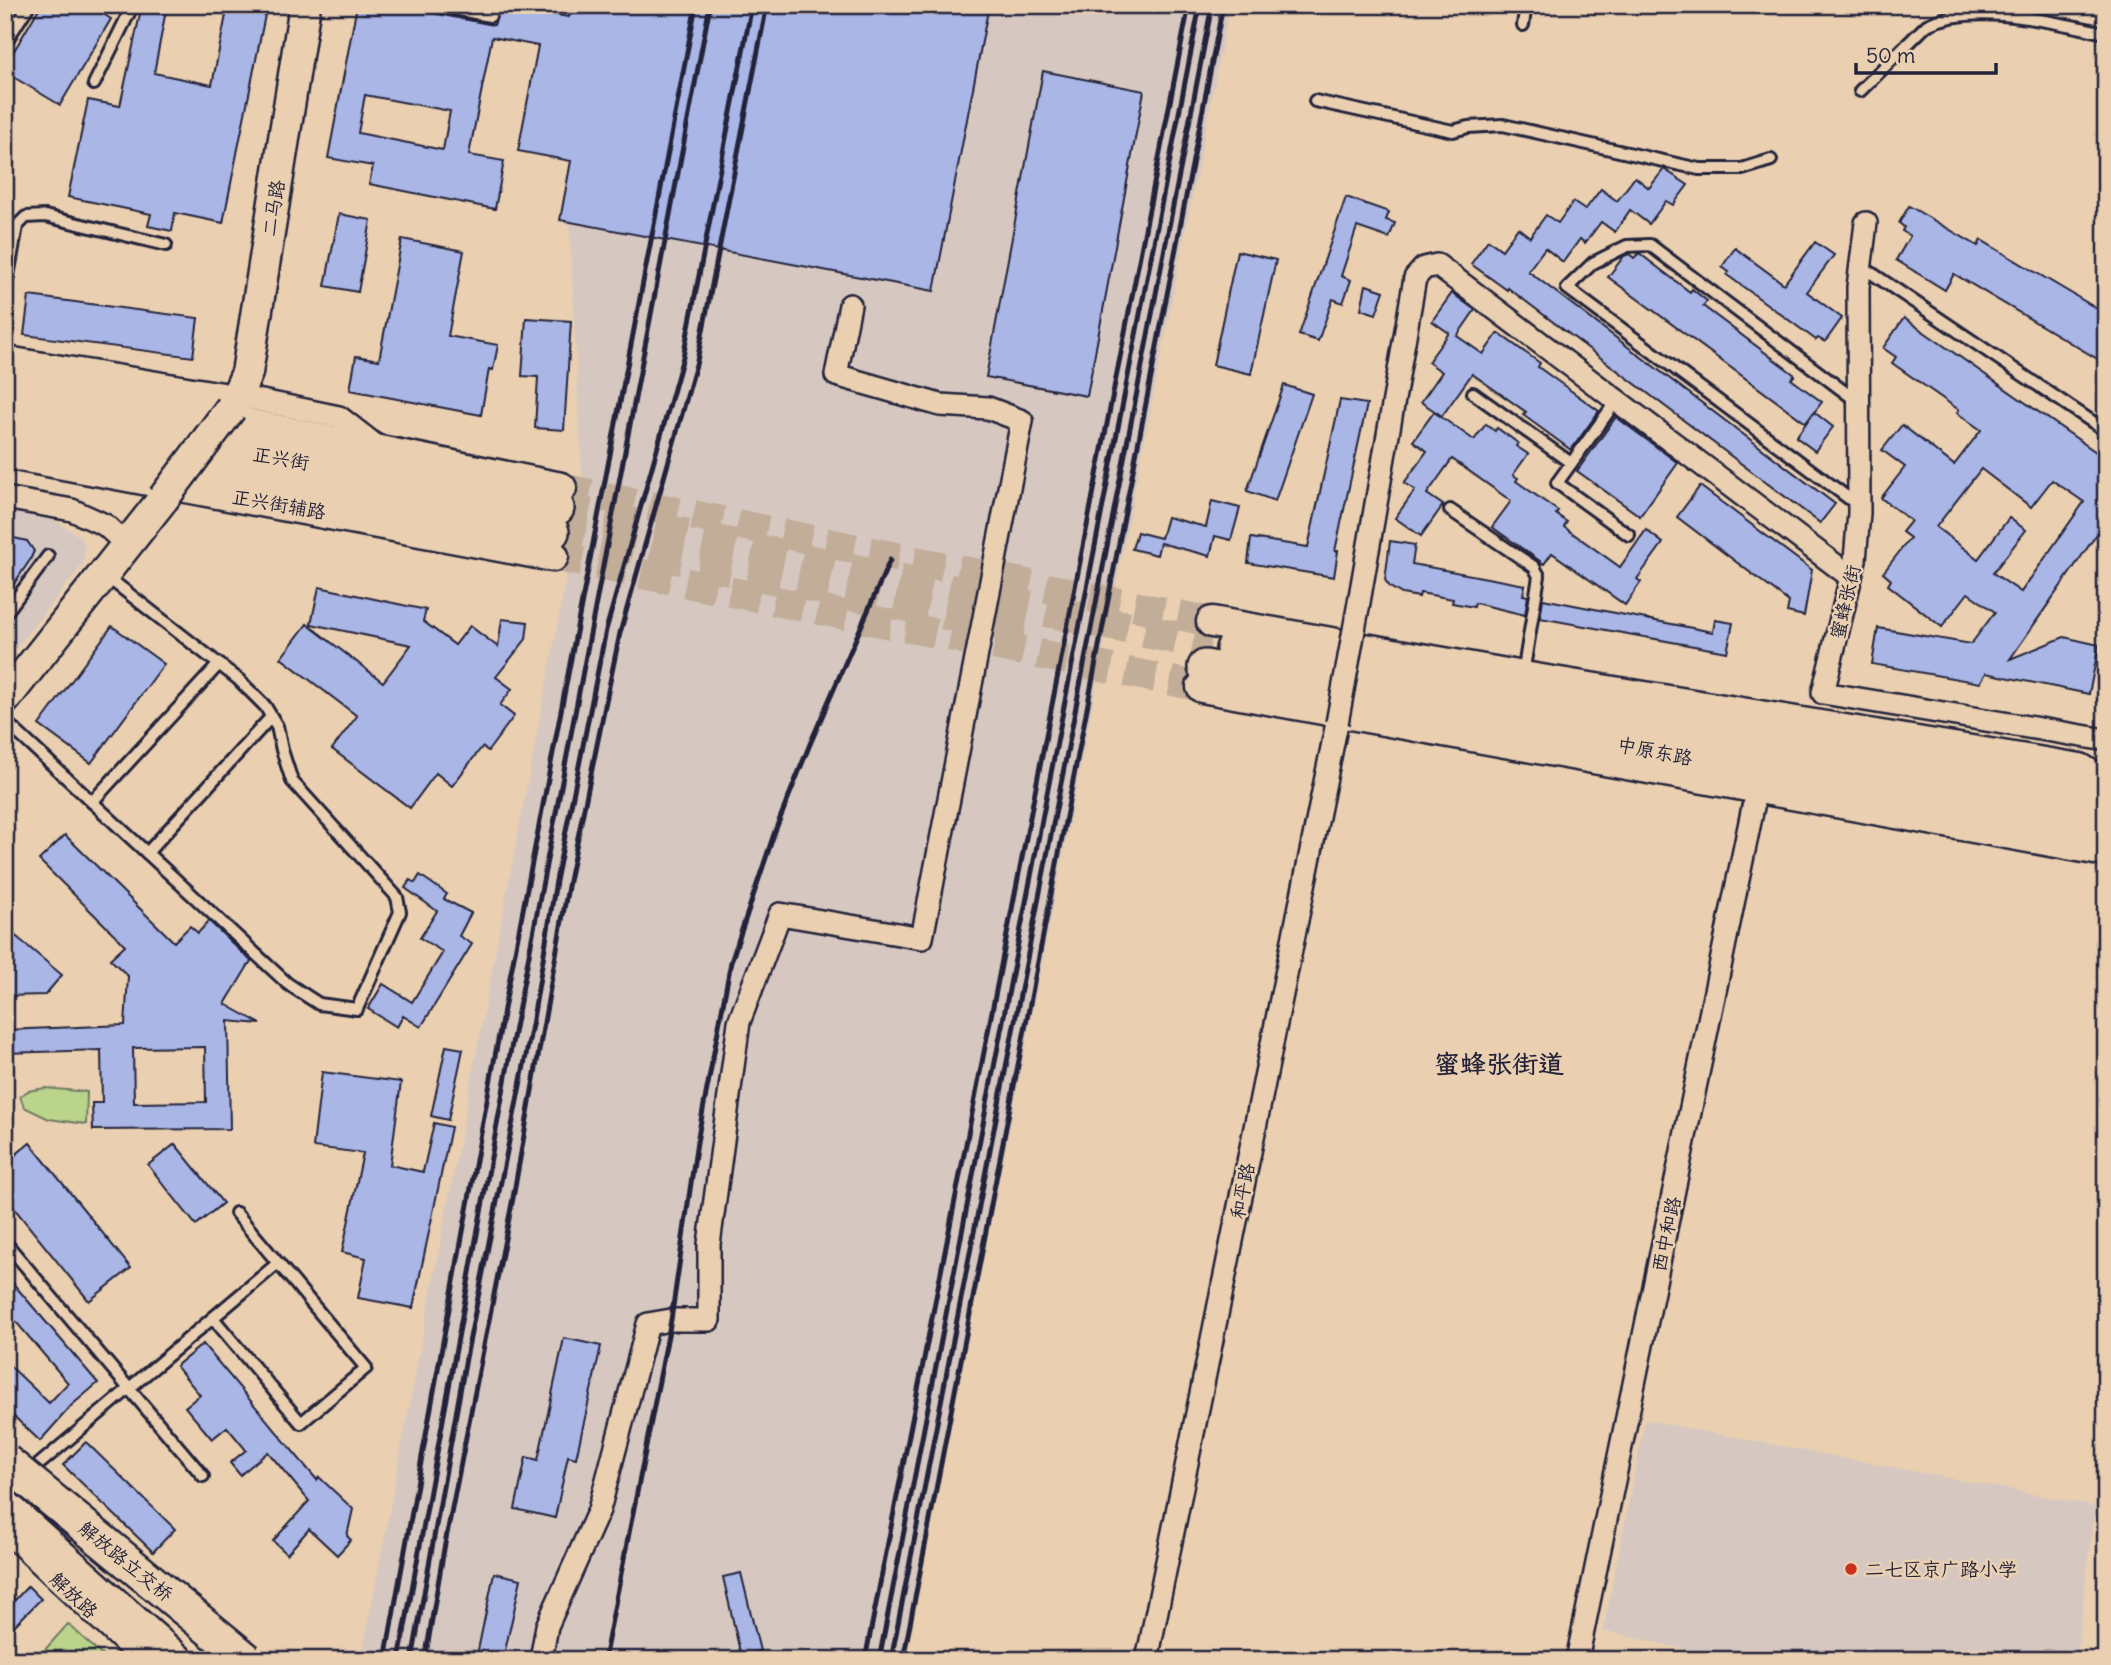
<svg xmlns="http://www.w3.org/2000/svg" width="2111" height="1665" viewBox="0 0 2111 1665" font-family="Delius,'LXGW WenKai TC',sans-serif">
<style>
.built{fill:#d6c8c1}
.green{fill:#bad48b;stroke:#6e7b63;stroke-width:2}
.building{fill:#a9b6e6;stroke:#22223b;stroke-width:2;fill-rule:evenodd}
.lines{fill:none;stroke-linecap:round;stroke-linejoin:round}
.secondary-tunnel{stroke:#c2ad99;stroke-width:30;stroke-dasharray:30 15;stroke-linecap:butt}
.primary-tunnel{stroke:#c2ad99;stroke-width:33;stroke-dasharray:33 17;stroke-linecap:butt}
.lane-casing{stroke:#22223b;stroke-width:16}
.street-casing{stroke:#22223b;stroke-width:26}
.secondary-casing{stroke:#22223b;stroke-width:35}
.primary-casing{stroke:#22223b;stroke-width:38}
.lane{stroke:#ead0b1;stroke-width:10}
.street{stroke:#ead0b1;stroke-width:21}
.secondary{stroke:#ead0b1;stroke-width:30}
.primary{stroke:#ead0b1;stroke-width:33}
.rail{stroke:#22223b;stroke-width:5}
.street-bridge-casing{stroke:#22223b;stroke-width:26;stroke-linecap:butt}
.secondary-bridge-casing{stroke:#22223b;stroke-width:35;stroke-linecap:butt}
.primary-bridge-casing{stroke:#22223b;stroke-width:38;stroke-linecap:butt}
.street-bridge{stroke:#ead0b1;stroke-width:21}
.secondary-bridge{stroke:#ead0b1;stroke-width:30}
.primary-bridge{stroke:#ead0b1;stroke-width:33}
.poi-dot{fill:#c8321e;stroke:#ead0b1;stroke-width:2.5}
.labels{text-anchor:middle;stroke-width:5;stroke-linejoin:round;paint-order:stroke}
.street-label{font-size:19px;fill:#22223b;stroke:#ead0b1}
.poi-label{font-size:19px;fill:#22223b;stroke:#ead0b1;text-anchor:start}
.district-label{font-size:26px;font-weight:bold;fill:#22223b;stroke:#ead0b1}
</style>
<rect width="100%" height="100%" fill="#ead0b1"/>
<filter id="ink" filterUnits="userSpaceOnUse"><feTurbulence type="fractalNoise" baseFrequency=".0143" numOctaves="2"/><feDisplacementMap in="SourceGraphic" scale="14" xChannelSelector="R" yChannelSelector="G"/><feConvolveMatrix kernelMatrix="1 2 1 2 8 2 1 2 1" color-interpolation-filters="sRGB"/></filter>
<g filter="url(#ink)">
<!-- built -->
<g class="built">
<polygon points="573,5 1230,5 905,1660 361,1660 559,617 582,475 569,222 565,192 593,16"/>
<polygon points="5,510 54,520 81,537 85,547 83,564 5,662"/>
<polygon points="1645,1420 2095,1506 2076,1660 1736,1660 1603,1631"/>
</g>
<!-- green -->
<g class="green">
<polygon points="45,1088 87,1092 86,1124 49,1119 24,1107 20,1096 28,1091"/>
<polygon points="68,1624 107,1660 49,1660 42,1653"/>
</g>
<!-- building -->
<g class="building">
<polygon points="41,5 89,5 111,19 60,105 5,72 5,66"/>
<polygon points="142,5 167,5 154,73 212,85 228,5 267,5 223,223 175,213 172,231 148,226 151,214 68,197 88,100 120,106"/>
<path d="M357,5H392L494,25L501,5L569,17L571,5H989L934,291L560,220L571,161L518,151L538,46L492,37L469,155L504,161L495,209L369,184L373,166L328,158ZM365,95L450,111L443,150L358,133Z"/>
<polygon points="1043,71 1144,91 1087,396 986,377"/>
<polygon points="1664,169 1688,185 1673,205 1666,201 1649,224 1630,210 1615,232 1601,222 1585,243 1580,239 1563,262 1545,248 1528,271 1835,504 1820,523 1508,288 1507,290 1471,264 1488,240 1502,250 1518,228 1530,237 1546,215 1558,223 1573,202 1585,210 1601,189 1617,201 1635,177 1649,188"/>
<polygon points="1346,197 1389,212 1386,220 1395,223 1389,238 1357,227 1341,276 1351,280 1343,303 1333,299 1318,341 1299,335"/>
<polygon points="1909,206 1978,246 1981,240 2106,314 2106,364 1954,274 1945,290 1896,260 1910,236 1902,231 1904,227 1899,223"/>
<polygon points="339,214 371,220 358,292 325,286"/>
<polygon points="402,239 464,251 448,336 498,345 493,370 489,369 481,415 350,390 356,356 379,360"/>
<polygon points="1815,242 1834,255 1807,292 1842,318 1825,342 1818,338 1816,340 1760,299 1727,275 1729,272 1722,267 1735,248 1784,284"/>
<polygon points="1237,251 1276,260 1251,374 1213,365"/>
<polygon points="1639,253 1690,292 1692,289 1707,301 1703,306 1795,375 1791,379 1822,402 1806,423 1608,277 1624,256 1629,254 1634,258"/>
<polygon points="1366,285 1384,291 1376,314 1361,309"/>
<polygon points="1452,293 1475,310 1457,336 1483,354 1498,333 1540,363 1538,367 1599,411 1571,450 1523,415 1526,412 1472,374 1442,416 1421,402 1442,372 1428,362 1449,333 1432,321"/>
<polygon points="29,296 198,318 193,357 24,335"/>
<polygon points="526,318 571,321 564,430 535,428 538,377 522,376"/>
<path d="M1904,318L2106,459V521L2010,659L2064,637L2099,645L2089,694L1986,673L1980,683L1872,664L1878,628L1971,644L1995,612L1968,593L1942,627L1888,585L1891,580L1883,573L1910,538L1902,532L1911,521L1881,498L1905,467L1882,450L1902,425L1954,465L1981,430L1957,413L1959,410L1892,363L1896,357L1883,348ZM1981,469L2031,507L2052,480L2084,502L2021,592L1993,573L2026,530L2009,518L1978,559L1936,527Z"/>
<polygon points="1284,385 1312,394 1275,501 1247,491"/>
<polygon points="1340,400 1367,404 1335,551 1338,551 1334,577 1248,563 1251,538 1308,547"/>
<polygon points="1434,412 1474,440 1486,424 1495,431 1497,428 1518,443 1516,446 1528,454 1513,475 1518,478 1516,481 1558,511 1556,514 1567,522 1564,527 1620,567 1646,530 1663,543 1637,579 1641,582 1625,605 1552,553 1544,564 1492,527 1511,501 1452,459 1427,494 1443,505 1421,536 1395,518 1415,490 1404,483 1427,451 1413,441"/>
<polygon points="1814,412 1833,427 1815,451 1796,437"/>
<polygon points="1616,417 1678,463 1640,516 1577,471"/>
<polygon points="1700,486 1812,570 1804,616 1787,612 1789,602 1677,517"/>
<polygon points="1212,501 1240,508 1231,540 1215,536 1210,556 1160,543 1157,555 1132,549 1137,532 1161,538 1167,517 1206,527"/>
<polygon points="5,536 27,541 34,551 30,560 5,597"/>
<polygon points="1390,541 1415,545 1412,564 1525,585 1523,595 1528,596 1525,615 1475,603 1474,607 1452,603 1453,599 1420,593 1419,597 1402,594 1390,587 1385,580"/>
<polygon points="319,587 426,610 423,621 455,645 470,626 498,647 502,619 528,622 526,639 496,677 512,689 500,705 514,716 488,751 482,747 452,786 436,773 410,808 332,749 357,716 281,658 307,624 383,682 411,645 311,624"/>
<polygon points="1543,599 1713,632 1715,620 1733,623 1727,652 1540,618"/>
<polygon points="112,626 164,664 91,763 39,725"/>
<path d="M65,835L174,942L190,926L198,933L209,921L251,961L225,1004L261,1024L228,1021L230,1129L93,1130L92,1103H102L101,1050L5,1053V1030L125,1025L128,976L110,959L125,945L39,860ZM205,1047L206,1102L134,1103L133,1048Z"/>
<polygon points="420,875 447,894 444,899 471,913 459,936 472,944 421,1027 403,1016 397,1027 368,1009 383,984 412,1002 443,952 420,938 437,911 405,888 410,880 415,883"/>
<polygon points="5,927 62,975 45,995 5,996"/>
<polygon points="446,1046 463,1049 448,1120 431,1116"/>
<polygon points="322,1072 401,1082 390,1165 423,1172 434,1123 451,1127 413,1308 358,1298 366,1258 342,1252 363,1153 313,1147"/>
<polygon points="5,1143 15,1155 30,1143 131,1268 89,1301 5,1197"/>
<polygon points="175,1144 223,1203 196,1225 148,1165"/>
<polygon points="5,1274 98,1383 72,1405 40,1441 5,1408 5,1361 49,1403 68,1383 5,1309"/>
<polygon points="564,1338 601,1346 576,1458 568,1456 555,1518 515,1509 526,1457 538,1460"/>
<polygon points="203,1344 317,1480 319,1477 353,1509 347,1536 351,1540 337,1555 309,1529 287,1554 273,1541 309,1501 268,1452 240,1475 230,1463 246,1450 227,1427 212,1439 185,1407 200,1395 176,1366"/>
<polygon points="86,1442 175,1529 153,1552 63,1465"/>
<polygon points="494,1573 521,1579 503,1660 476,1660"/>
<polygon points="741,1573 760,1651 741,1656 723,1577"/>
<polygon points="28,1586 41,1599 5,1635 5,1590 15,1600"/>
</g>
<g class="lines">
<!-- secondary-tunnel -->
<g class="secondary-tunnel">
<polyline points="561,488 1212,622"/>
<polyline points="553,556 1202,687"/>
</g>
<!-- primary-tunnel -->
<g class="primary-tunnel">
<polyline points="557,508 1210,645"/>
<polyline points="552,532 1040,633"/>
</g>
<defs>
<g id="lane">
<polyline points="435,5 490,16 493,5"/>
<polyline points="1523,25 1526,5"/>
<polyline points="5,43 29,5"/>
<polyline points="94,84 130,11 130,5"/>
<path d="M1860,91L1927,25C1975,1 2055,23 2106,33"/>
<polyline points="1315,101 1453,131 1468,127 1503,125 1699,169 1742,169 1771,160"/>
<polyline points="1861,266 2106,431"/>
<polyline points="5,293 17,226 26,217 45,216 166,245"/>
<polyline points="1473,393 1571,463"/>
<polyline points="1617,400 1557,483 1629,535"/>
<polyline points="1858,402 1650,245 1627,246 1593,263 1567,288 1859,506"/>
<polyline points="1450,510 1534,567 1539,576 1523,674"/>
<polyline points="5,614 48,556"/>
<polyline points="5,721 288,984 319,1004 357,1009 400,912 397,897 292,781 282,750 277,726 265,706 238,679 106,576"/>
<polyline points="92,802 219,664"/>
<polyline points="147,853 271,717"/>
<polyline points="5,1242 203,1476"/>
<polyline points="213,1318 301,1423 366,1368 236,1213"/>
<polyline points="5,1493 278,1263"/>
</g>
<g id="street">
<polyline points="1866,223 1858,287 1859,513 1855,560 1823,693 2106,740"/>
<polyline points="5,357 238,396 339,417 380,449"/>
<polyline points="5,498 72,510 105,525 127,545"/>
<polyline points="1358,608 1415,278 1424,268 1437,265 1851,577"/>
<polyline points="5,1530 143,1660"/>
<polyline points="541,1660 547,1626 599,1510 648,1324 671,1320 709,1320 709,1244 739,1022 780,914 922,938 1022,421 988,408 940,405 836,375 850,305"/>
<polyline points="1147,1660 1337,723"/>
<polyline points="1577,1660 1753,807"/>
</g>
<g id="secondary">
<polyline points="5,382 164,407 561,488"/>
<polyline points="231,408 247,373 305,5"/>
<polyline points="5,453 553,556"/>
<polyline points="1212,622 1523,677 2080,769 2106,785"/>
<polyline points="1202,687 2106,851"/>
<polyline points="5,699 163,499"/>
</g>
<g id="primary">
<polyline points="5,408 557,508"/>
<polyline points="5,432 552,532"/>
<polyline points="1233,649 2106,802"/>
<polyline points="1205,667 2035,822 2106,833"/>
<polyline points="5,1507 176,1660"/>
</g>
</defs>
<!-- lane casing -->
<use href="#lane" class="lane-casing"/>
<!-- street casing -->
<use href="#street" class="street-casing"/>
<!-- secondary casing -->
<use href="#secondary" class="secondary-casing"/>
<!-- primary casing -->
<use href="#primary" class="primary-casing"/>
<!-- lane -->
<use href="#lane" class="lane"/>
<!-- street -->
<use href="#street" class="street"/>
<!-- secondary -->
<use href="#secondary" class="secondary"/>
<!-- primary -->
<use href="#primary" class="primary"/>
<!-- rail -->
<g class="rail">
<polyline points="385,1660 495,1056 696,5"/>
<polyline points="399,1660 510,1054 710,5"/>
<polyline points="412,1660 466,1358 532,1025 556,881 606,630 683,357 752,5"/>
<polyline points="425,1660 444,1549 513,1198 569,881 620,633 697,361 767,5"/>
<polyline points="604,1660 671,1320 697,1142 731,962 775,831 810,744 890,560"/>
<polyline points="865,1660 1189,5"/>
<polyline points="879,1660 1200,5"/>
<polyline points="891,1660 1212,5"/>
<polyline points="903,1660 1223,5"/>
</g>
<defs>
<polyline id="street-bridge" points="1337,723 1358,608"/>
<polyline id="secondary-bridge" points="163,499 231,408"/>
<polyline id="primary-bridge" points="5,1461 247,1660"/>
</defs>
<!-- street-bridge casing -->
<use href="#street-bridge" class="street-bridge-casing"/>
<!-- secondary-bridge casing -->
<use href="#secondary-bridge" class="secondary-bridge-casing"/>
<!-- primary-bridge casing -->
<use href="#primary-bridge" class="primary-bridge-casing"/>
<!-- street-bridge -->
<use href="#street-bridge" class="street-bridge"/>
<!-- secondary-bridge -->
<use href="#secondary-bridge" class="secondary-bridge"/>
<!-- primary-bridge -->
<use href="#primary-bridge" class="primary-bridge"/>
</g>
</g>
<!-- markers -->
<circle class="poi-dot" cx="1851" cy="1569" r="7"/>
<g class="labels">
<!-- street labels -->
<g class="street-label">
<text transform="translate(273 208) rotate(-81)" y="7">二马路</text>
<text transform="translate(281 458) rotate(10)" y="7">正兴街</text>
<text transform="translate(279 504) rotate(10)" y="7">正兴街辅路</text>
<text transform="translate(1845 602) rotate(-77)" y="7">蜜蜂张街</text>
<text transform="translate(1655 751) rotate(11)" y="7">中原东路</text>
<text transform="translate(1242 1191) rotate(-79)" y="7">和平路</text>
<text transform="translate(1666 1234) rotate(-78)" y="7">西中和路</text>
<text transform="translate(126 1561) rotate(39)" y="7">解放路立交桥</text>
<text transform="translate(74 1595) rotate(43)" y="7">解放路</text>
</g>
<!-- poi labels -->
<g class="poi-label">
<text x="1865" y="1576">二七区京广路小学</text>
</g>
<!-- district labels -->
<g class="district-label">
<text x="1499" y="1073">蜜蜂张街道</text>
</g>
</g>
<!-- margin -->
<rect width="2111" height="1665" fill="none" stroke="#ead0b1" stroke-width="28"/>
<rect x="14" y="14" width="2083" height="1637" fill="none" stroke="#22223b" stroke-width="2.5" filter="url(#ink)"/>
<!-- scale -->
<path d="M1856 63v10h140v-10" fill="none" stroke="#22223b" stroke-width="3.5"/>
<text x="1866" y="63" font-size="21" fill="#22223b" stroke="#ead0b1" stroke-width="5" paint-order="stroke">50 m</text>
</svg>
